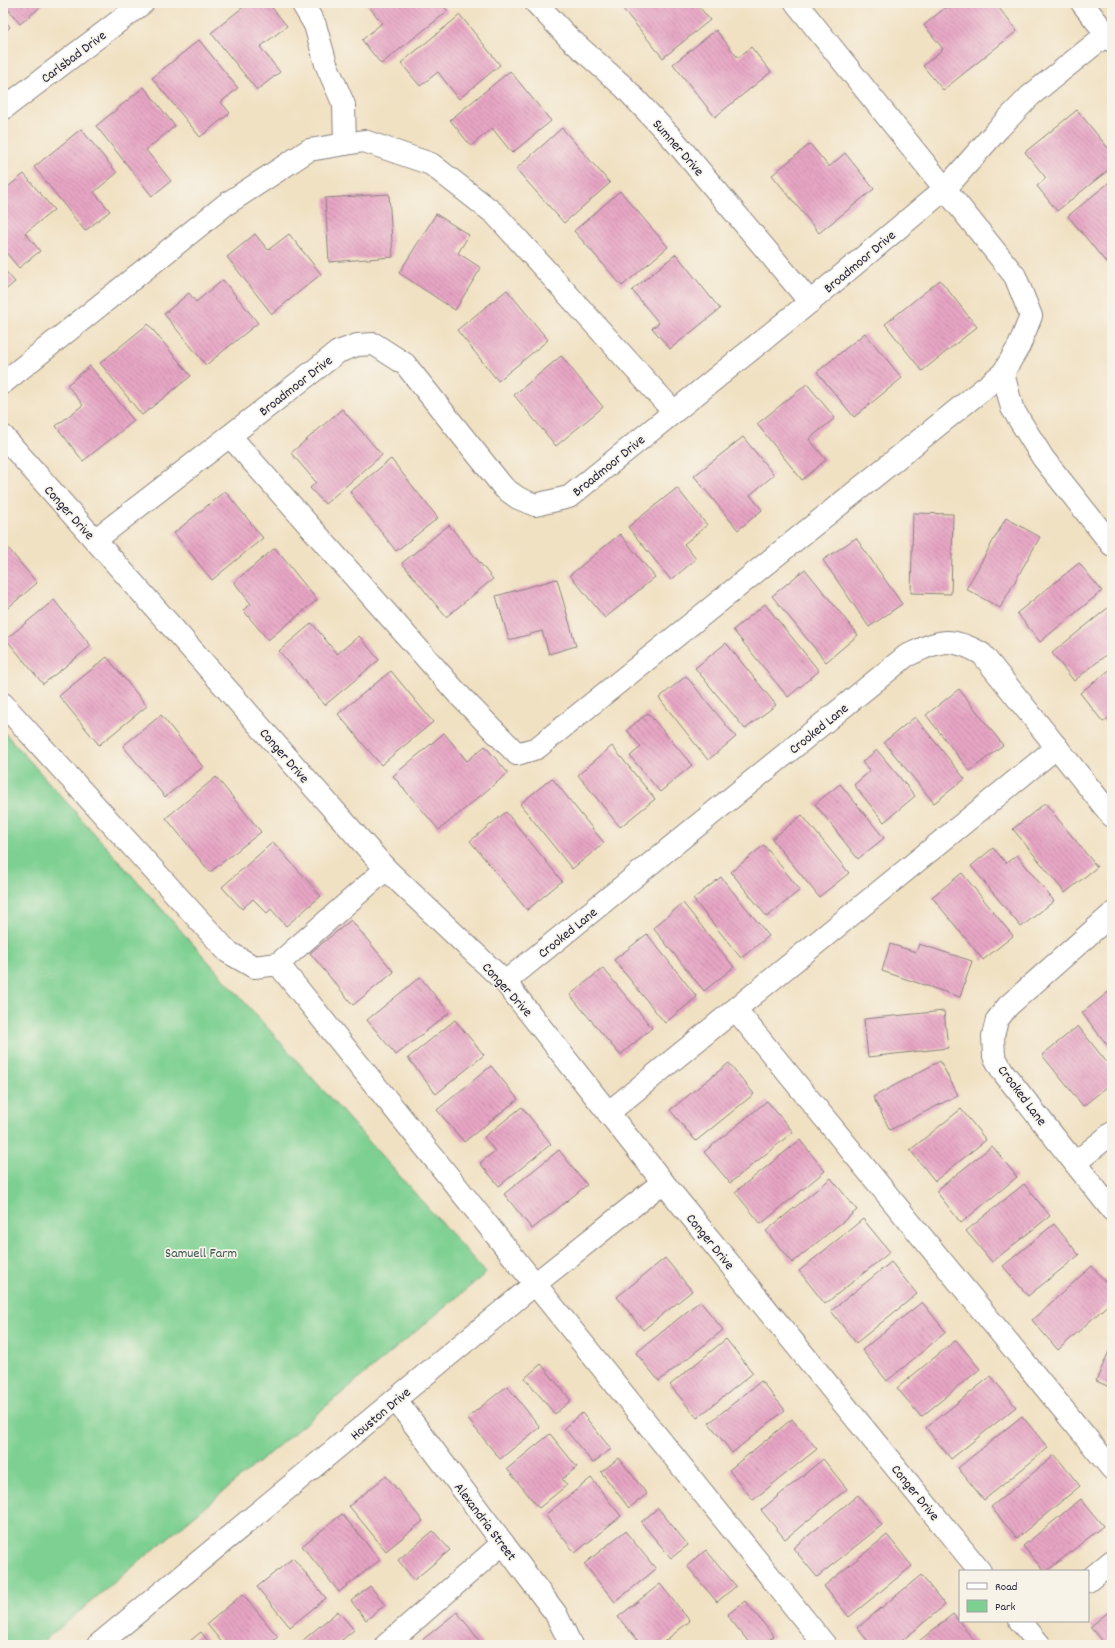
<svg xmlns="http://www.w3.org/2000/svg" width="1115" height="1648" viewBox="0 0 1115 1648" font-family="Dekko,sans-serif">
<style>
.park{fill:#7ed092;stroke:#507966}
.building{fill:url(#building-back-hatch)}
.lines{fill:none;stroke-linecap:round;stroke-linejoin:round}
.minor-casing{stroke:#8a827f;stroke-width:24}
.minor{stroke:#fff;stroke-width:22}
.labels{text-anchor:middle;stroke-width:3.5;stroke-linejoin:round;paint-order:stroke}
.street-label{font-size:14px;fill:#22223b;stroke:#f7f3e8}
.park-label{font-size:14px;fill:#3e5655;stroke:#f7f3e8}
</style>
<defs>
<pattern id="building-back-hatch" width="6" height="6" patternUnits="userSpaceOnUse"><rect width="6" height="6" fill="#e7a5c4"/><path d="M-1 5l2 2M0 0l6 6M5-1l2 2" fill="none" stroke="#bb86a0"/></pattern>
</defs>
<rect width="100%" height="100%" fill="#f7f3e8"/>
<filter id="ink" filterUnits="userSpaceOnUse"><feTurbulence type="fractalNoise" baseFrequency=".025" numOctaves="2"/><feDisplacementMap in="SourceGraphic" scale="8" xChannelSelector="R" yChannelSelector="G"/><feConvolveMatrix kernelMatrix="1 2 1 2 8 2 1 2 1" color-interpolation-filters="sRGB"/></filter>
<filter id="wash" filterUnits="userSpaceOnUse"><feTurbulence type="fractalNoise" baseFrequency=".012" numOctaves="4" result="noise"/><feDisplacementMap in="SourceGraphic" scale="16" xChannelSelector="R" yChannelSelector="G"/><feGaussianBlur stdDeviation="0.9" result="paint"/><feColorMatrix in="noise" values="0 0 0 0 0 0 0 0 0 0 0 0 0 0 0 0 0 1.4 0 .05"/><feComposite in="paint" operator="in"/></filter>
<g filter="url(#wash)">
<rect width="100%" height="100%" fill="#f1e1c3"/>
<!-- park -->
<polygon class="park" points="3,731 486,1273 39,1645 3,1645"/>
<g id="blocks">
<!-- building -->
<g class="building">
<polygon points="3,3 45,3 20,24"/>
<polygon points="248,3 268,3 287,26 260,47 280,72 257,90 211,33"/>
<polygon points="366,3 441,3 448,11 381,64 362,40 382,23"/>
<polygon points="630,3 696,3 710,20 663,58 623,9"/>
<polygon points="951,3 995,3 1017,31 943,90 923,66 943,49 924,25"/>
<polygon points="460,15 500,65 459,99 438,72 420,86 401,63"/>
<polygon points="3,18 10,27 3,33"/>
<polygon points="716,30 738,58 751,47 771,72 715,117 673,64"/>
<polygon points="199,40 238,88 221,102 230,113 200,137 152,78"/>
<polygon points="510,71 551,121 512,153 492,128 471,146 450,120"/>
<polygon points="144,87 175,126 146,150 171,181 152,196 96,126"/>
<polygon points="1077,110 1112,153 1112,167 1057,211 1037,186 1046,178 1025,152"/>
<polygon points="562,128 610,183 564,223 516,169"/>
<polygon points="81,129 117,173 94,192 110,211 85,231 34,167"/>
<polygon points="810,144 829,167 845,153 874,189 819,233 772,175"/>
<polygon points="24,174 54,210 25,233 40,251 19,268 3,249 3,191"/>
<polygon points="1112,180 1112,265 1110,267 1068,216"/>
<polygon points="620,191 668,247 622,286 574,231"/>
<polygon points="389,194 393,257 329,262 325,198"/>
<polygon points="436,214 469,235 458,253 481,268 455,310 399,273"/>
<polygon points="255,234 268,250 289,234 321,274 272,314 227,257"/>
<polygon points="676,254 720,309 670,349 652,328 659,323 632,290"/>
<polygon points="3,268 15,282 3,292"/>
<polygon points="223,280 258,323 206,365 164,314 189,293 196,302"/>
<polygon points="940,280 977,327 922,371 885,324"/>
<polygon points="507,290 548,340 498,381 457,330"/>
<polygon points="148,324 191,376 142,415 100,363"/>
<polygon points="865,333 902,378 854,417 817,372"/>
<polygon points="561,356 603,407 556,446 514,395"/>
<polygon points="90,366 134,421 83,461 56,426 83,405 67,385"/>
<polygon points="807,384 835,418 809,439 826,460 802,480 757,424"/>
<polygon points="342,409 382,455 325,504 310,488 316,482 291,453"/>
<polygon points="743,437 774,475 750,495 762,510 738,530 694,476"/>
<polygon points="391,459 438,518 396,551 350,492"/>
<polygon points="677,488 707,525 684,544 696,559 671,580 628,527"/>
<polygon points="225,491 263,538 212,580 174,533"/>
<polygon points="913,513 953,514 951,594 911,593"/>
<polygon points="1006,518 1040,537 1000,608 966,589"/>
<polygon points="449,525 493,579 446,617 402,563"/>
<polygon points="620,534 655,577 605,618 570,575"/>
<polygon points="856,538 902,604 869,627 823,560"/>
<polygon points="3,542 37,583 3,612"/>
<polygon points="275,548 317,600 268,640 243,610 251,604 234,582"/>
<polygon points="1079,563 1102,591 1040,642 1017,613"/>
<polygon points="805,569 858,635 826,662 772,596"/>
<polygon points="557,579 576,646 549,654 542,631 509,640 496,596"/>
<polygon points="54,600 91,646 43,684 6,639"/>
<polygon points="765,604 819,671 788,697 733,630"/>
<polygon points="1109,607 1112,611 1112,650 1074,681 1052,653"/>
<polygon points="312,623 337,654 359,636 379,660 325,705 279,651"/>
<polygon points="726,643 776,705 745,729 695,668"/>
<polygon points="107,657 147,706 99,745 59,696"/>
<polygon points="1112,668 1112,716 1103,722 1080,693"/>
<polygon points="391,671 433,722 381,765 338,714"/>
<polygon points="686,676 736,737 708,760 659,698"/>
<polygon points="959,689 1003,745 970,771 926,715"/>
<polygon points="648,713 692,765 660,792 630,756 641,747 627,730"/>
<polygon points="161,715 203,767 165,797 123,746"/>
<polygon points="915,717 965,779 934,803 884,742"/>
<polygon points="444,733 467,761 485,746 508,773 439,830 393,776"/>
<polygon points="612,746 655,799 620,827 578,775"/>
<polygon points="877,750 915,796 884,822 854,785 870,771 862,762"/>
<polygon points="216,777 261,832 210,872 166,818"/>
<polygon points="552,778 604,843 572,869 520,804"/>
<polygon points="840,784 884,838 858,859 815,804"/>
<polygon points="1045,803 1097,867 1065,893 1013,829"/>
<polygon points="506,812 562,881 527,910 470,841"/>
<polygon points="802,815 849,873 819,897 772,839"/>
<polygon points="273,842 321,896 286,926 271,909 267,913 253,899 242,909 222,887"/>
<polygon points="764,845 800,890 767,917 731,872"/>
<polygon points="993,848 1006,863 1017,855 1054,901 1021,927 971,866"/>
<polygon points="962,873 1013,936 983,960 932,897"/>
<polygon points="721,877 769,936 741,958 693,899"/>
<polygon points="683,903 734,967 704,991 653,928"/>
<polygon points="351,920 394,972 353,1005 310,953"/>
<polygon points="647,934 697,997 665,1023 614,960"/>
<polygon points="890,944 916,952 919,944 972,961 960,997 882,971"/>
<polygon points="603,968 652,1028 620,1055 570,995"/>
<polygon points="420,977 449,1013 396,1055 367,1020"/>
<polygon points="1112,989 1112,1051 1082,1013"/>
<polygon points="944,1011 948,1048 868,1057 864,1019"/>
<polygon points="455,1020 484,1055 436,1094 408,1058"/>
<polygon points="1078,1026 1112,1069 1112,1083 1083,1106 1042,1055"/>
<polygon points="940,1061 958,1095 890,1130 873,1097"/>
<polygon points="729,1063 754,1094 696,1141 670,1110"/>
<polygon points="491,1066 518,1099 464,1142 437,1110"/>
<polygon points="767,1101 793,1132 730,1183 704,1152"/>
<polygon points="522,1107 551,1144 499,1186 480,1163 495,1151 484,1137"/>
<polygon points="961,1109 986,1140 935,1181 910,1150"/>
<polygon points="800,1140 825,1171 761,1224 735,1192"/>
<polygon points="992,1146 1017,1177 961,1223 936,1191"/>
<polygon points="559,1150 587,1185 532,1229 504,1194"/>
<polygon points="831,1178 857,1210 792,1263 766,1231"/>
<polygon points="1024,1184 1050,1216 992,1262 966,1231"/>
<polygon points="863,1219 890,1252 825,1304 799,1271"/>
<polygon points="1054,1224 1079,1255 1028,1296 1003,1266"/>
<polygon points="665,1258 692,1291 643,1330 617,1297"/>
<polygon points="891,1262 917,1294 856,1343 831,1311"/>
<polygon points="1092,1266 1112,1289 1112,1301 1058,1350 1032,1320"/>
<polygon points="700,1301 723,1330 659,1381 636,1353"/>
<polygon points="922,1302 946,1332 887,1381 862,1350"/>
<polygon points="726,1339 753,1373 697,1418 670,1385"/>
<polygon points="956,1340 980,1369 921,1417 897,1388"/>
<polygon points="1112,1344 1112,1388 1096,1381"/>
<polygon points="541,1364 571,1400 555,1414 525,1378"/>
<polygon points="991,1376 1016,1407 951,1459 926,1428"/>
<polygon points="761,1381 785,1410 732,1453 709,1423"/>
<polygon points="507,1386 540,1427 500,1459 467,1418"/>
<polygon points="582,1413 611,1449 593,1463 564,1428"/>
<polygon points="1022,1416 1048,1448 984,1500 958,1468"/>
<polygon points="792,1419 817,1449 753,1500 729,1470"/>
<polygon points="550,1434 577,1467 562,1479 567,1485 539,1508 507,1469"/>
<polygon points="1055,1455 1080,1486 1017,1538 991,1507"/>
<polygon points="619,1458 647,1494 629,1508 601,1472"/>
<polygon points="823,1459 847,1489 785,1539 761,1510"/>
<polygon points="386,1476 423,1521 386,1551 349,1506"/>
<polygon points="591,1478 621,1516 575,1553 545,1515"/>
<polygon points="858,1495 882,1525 817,1577 793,1548"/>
<polygon points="1081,1499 1103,1526 1047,1571 1044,1571 1023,1546"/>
<polygon points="658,1508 688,1545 671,1558 641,1522"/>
<polygon points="342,1514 380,1560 339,1592 302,1546"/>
<polygon points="433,1531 450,1550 414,1580 398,1560"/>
<polygon points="625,1531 656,1569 615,1602 584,1564"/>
<polygon points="887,1535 912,1566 849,1617 824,1586"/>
<polygon points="706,1550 736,1586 717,1602 687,1566"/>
<polygon points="293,1558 326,1598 290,1627 257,1587"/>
<polygon points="921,1575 945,1605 897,1645 871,1645 857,1628"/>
<polygon points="660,1584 690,1621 660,1645 641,1645 618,1617"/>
<polygon points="370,1586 385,1605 366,1620 351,1601"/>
<polygon points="243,1594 278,1637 268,1645 224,1645 207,1624"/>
<polygon points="745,1601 774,1636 763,1645 751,1645 727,1615"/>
<polygon points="1112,1609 1112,1645 1105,1645 1090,1627"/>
<polygon points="338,1611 354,1630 336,1645 306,1645 302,1641"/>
<polygon points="457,1612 483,1645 416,1645"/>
<polygon points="953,1614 977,1644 914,1645"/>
<polygon points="201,1632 211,1645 185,1645"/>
</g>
</g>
</g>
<g filter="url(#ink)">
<use href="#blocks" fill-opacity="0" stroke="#8a827f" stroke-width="1"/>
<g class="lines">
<defs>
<g id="minor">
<polyline points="302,3 315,25 326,64 344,105 345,144"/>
<polyline points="536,3 569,38 624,87 674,140 810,302"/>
<polyline points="796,3 1015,276 1031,316 1019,346 1003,373 1012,408 1043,458 1112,545"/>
<polyline points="1082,3 1112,41"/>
<polyline points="3,109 143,3"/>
<polyline points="3,383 225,205 309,150 364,141 431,164 495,214 674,412"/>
<polyline points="3,436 386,869 505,982 663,1182 980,1571"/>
<polyline points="230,436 458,694 517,754 537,748 1003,373"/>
<polyline points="95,540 338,352 357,345 374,344 405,364 504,488 518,498 535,505 569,497 810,302 946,188 998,129 1030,96 1107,34"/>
<polyline points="3,704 228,952 254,967 278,964 825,1645"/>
<polyline points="1112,914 1008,1006 997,1020 993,1036 994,1056 1003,1072 1112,1210"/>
<polyline points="278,964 386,869"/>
<path d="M505,982L906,656C938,641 949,635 982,654L1112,816"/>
<polyline points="736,1010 1112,1469"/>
<polyline points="608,1113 1057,747"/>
<polyline points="1075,1163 1112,1133"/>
<polyline points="396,1400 556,1614 571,1645"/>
<polyline points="1088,1581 1112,1561"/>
<polyline points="1020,1621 1040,1645"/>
<polyline points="98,1645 535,1284 663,1182"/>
<polyline points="386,1645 503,1543"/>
</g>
</defs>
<!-- minor casing -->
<use href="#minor" class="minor-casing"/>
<!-- minor -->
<use href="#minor" class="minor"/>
</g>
</g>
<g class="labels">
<!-- street labels -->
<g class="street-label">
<text transform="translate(73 56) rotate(-37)" y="5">Carlsbad Drive</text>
<text transform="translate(679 147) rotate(49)" y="5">Sumner Drive</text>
<text transform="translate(859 261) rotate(-40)" y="5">Broadmoor Drive</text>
<text transform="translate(295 385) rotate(-38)" y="5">Broadmoor Drive</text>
<text transform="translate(608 465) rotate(-39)" y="5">Broadmoor Drive</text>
<text transform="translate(70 512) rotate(48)" y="5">Conger Drive</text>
<text transform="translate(818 728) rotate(-39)" y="5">Crooked Lane</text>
<text transform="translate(285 755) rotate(49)" y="5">Conger Drive</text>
<text transform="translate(567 932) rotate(-39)" y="5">Crooked Lane</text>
<text transform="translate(508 989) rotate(48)" y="5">Conger Drive</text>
<text transform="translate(1023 1095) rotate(53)" y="5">Crooked Lane</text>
<text transform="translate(711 1241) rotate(51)" y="5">Conger Drive</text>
<text transform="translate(380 1413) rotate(-40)" y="5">Houston Drive</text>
<text transform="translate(916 1492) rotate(51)" y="5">Conger Drive</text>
<text transform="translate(486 1521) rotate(53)" y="5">Alexandria Street</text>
</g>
<!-- park labels -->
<g class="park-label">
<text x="201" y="1257">Samuell Farm</text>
</g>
</g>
<!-- margin -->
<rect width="1115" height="1648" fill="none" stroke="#f7f3e8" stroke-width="16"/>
<!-- legend -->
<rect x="959" y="1570" width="130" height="52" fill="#f7f3e8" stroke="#a29fa3"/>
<rect x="967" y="1583" width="20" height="6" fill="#ffffff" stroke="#a29fa3"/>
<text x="995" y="1590" font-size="12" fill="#22223b">Road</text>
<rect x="967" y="1600" width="20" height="12" fill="#7ed092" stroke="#a29fa3"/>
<text x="995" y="1610" font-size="12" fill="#22223b">Park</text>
</svg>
